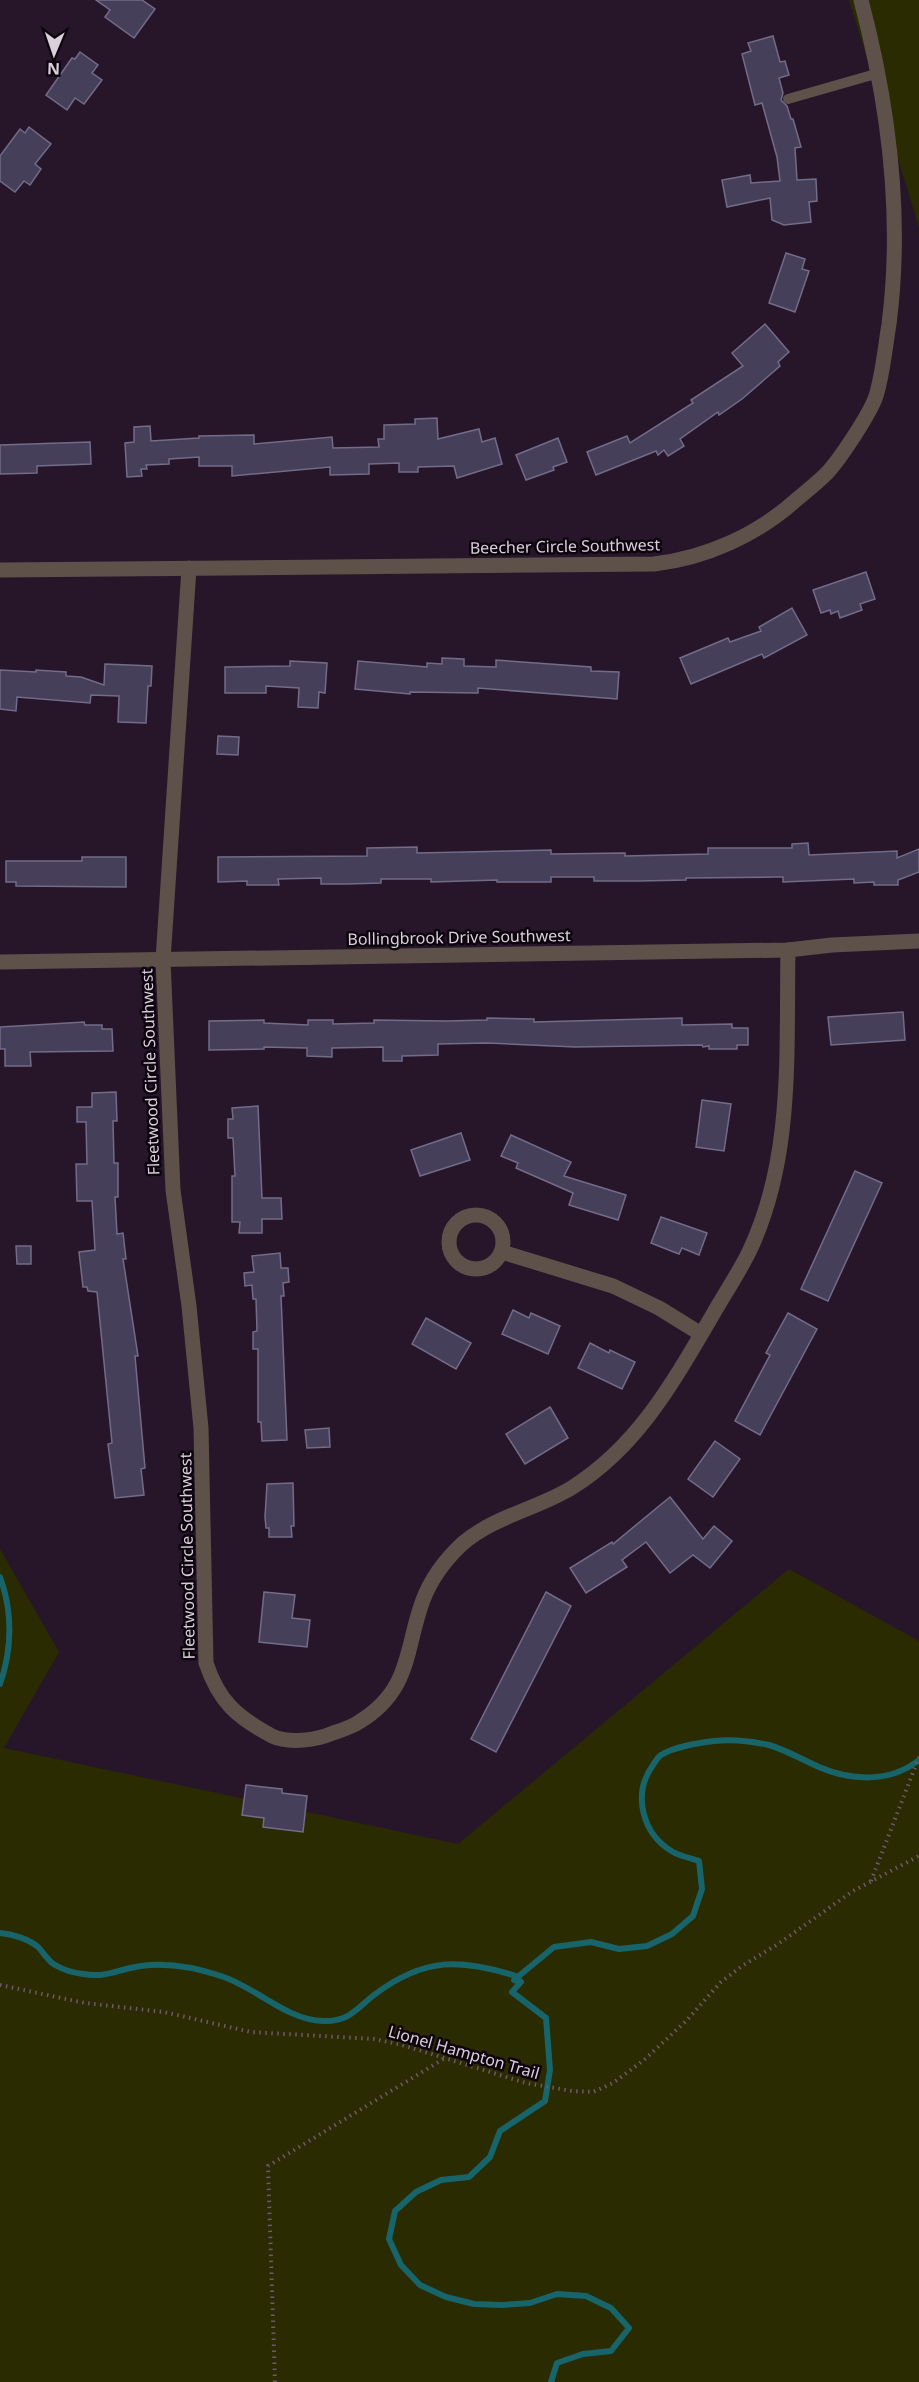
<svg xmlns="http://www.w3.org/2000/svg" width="919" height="2382" viewBox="0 0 919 2382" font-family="'Noto Sans',sans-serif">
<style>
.green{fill:#2a2b00}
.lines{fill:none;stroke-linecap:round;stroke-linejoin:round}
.stream{stroke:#18646b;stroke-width:6}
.building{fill:#453f5a;stroke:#726c89;stroke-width:1.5}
.path{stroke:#695a6c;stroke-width:4;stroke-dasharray:1.5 4.5;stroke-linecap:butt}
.service{stroke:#5e514a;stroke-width:10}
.minor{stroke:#5e514a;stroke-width:15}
.labels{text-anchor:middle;stroke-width:5;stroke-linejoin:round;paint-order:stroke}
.street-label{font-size:16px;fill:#dbcfdd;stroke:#0c050d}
</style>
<rect width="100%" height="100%" fill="#27162a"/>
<!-- green -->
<g class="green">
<polygon points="849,0 919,0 919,227"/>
<polygon points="0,1549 59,1652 4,1748 458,1844 789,1569 919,1641 919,2382 0,2382"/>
</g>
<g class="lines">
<!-- stream -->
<g class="stream">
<path d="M0,1577C13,1612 12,1650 0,1684"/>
<path d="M0,1933C12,1934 29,1939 38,1947C44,1953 49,1963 57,1966C64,1970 75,1973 83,1974C109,1978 118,1969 141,1966C168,1962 194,1967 221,1976C256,1987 286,2020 323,2021C349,2022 356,2009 374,1995C424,1957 461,1958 519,1977"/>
<path d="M551,2382L557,2363L583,2354L611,2351L629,2328L611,2308L586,2296L557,2294L530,2303L502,2305L474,2304L446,2297L420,2285L401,2265L389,2239L395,2211L416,2192L441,2180L469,2177L490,2157L500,2131L545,2101L550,2070L546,2018L512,1992L521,1982L514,1980L554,1947L591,1942L619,1949L647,1946L672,1934L693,1916L702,1889L699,1861C690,1858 680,1856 673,1852C642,1834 632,1794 653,1765C655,1762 658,1757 661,1755C676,1746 698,1743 714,1741C732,1739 751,1741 769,1745C786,1750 803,1760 819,1767C852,1781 890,1783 919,1760"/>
</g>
</g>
<!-- building -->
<g class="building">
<polygon points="96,0 142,0 155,9 134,38 105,17 110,10"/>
<polygon points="773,36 780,62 785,61 789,75 779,78 783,93 781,100 787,106 791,119 793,119 801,147 795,148 797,180 816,179 817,201 809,202 811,222 784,225 772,220 770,198 727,207 722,180 750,175 751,183 780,181 777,157 762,103 755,105 742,54 751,51 748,43"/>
<polygon points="80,52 98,65 92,73 102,80 84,104 75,98 67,110 46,95 72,58 75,59"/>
<polygon points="29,127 51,144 35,164 41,169 30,185 24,181 15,192 0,181 0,156 20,129 25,133"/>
<polygon points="786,253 805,259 802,269 809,271 795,312 769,303"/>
<polygon points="765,324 789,352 778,362 780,366 742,399 719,415 718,412 680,439 684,446 668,456 664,450 658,455 656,451 596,475 587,452 627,436 630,443 693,403 691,400 743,366 732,353"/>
<polygon points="437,418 438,439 479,429 482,442 495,438 502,464 457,478 454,466 418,467 418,472 399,472 399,463 369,464 369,474 330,475 330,467 232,476 232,466 199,466 199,457 169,459 169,464 146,465 147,469 141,469 142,476 127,477 125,443 134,442 134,427 150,426 151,441 199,438 199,436 254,435 254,444 332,437 333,448 379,447 378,439 384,439 384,425 415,424 415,419"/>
<polygon points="558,438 567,462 553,467 554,470 526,480 516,455"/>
<polygon points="90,442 91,464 37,466 37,473 0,474 0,445"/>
<polygon points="866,572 875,599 860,604 862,610 840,618 838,611 831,614 830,610 821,613 813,590"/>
<polygon points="792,608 807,635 764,658 762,654 691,684 680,658 728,638 730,642 761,631 759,627"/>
<polygon points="442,658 464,659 464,666 496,667 496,660 591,667 591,671 619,672 617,699 478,688 478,693 410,692 410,694 355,689 358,661 427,667 427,663 442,664"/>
<polygon points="290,661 327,663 325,693 319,692 318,708 298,707 299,688 266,686 266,693 225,693 225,667 290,666"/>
<polygon points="105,664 152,666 151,686 148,686 146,723 118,722 119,696 91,695 90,703 17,697 16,711 0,709 0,670 36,672 36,670 66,672 66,676 81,677 104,685"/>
<polygon points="218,736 239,737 238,755 217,754"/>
<polygon points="808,843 809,855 897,851 897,858 919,849 919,872 898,880 898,885 874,885 874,882 854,883 854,879 783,882 783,877 776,877 686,878 686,880 639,881 594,881 594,877 551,877 551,882 497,882 497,880 431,882 431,879 381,879 381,883 347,884 321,884 321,878 278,879 279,885 247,885 247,881 218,882 218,857 367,856 367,848 417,847 417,853 551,850 551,854 625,853 625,856 708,854 708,848 792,848 792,844"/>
<polygon points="82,857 126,857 126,887 16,886 16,882 6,882 6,861 82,861"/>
<polygon points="903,1012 905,1040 831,1045 828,1017"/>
<polygon points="487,1018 534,1019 534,1022 682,1018 682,1025 732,1024 732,1028 748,1028 748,1045 737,1045 737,1049 709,1049 709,1046 703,1047 702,1045 575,1047 487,1043 438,1044 438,1055 402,1056 402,1061 383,1061 383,1047 332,1048 332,1057 307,1056 307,1048 264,1047 264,1049 209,1050 209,1021 264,1020 264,1023 308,1025 308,1020 333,1020 333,1024 374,1023 374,1020 447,1021 487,1020"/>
<polygon points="84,1022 85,1025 102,1025 102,1029 112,1029 113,1051 30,1052 31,1066 5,1066 5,1049 0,1049 0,1027"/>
<polygon points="116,1092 117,1121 113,1121 114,1163 118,1163 118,1197 115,1197 117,1234 123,1233 126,1259 123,1259 138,1356 135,1356 145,1468 141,1469 144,1495 115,1498 108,1444 112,1443 97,1292 88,1291 87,1287 83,1287 79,1252 95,1250 92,1201 77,1201 76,1164 87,1164 86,1122 77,1122 77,1107 92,1107 92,1093"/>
<polygon points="702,1100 731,1104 724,1151 696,1147"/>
<polygon points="258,1106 262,1198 281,1198 282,1219 262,1219 262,1233 239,1233 240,1222 232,1222 232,1176 235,1176 233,1138 228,1138 228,1119 233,1119 232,1108"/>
<polygon points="461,1133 470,1160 420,1176 411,1150"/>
<polygon points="511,1135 571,1162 564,1176 626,1195 618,1220 569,1205 573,1193 516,1168 518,1163 501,1156"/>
<polygon points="855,1171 882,1183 828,1301 801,1289"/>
<polygon points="661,1217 707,1233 699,1255 682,1248 679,1254 651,1243"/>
<polygon points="16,1246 31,1246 31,1264 17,1264"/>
<polygon points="280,1253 281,1268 288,1268 289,1282 283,1283 284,1296 281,1296 287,1440 262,1441 261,1422 258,1422 258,1349 253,1349 253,1332 257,1331 256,1299 253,1299 252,1285 245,1286 244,1273 254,1272 252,1256"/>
<polygon points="513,1310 529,1318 531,1313 560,1326 548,1354 502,1334"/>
<polygon points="788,1313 817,1329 760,1435 735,1421 770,1355 766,1353"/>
<polygon points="426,1318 471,1343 456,1369 412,1344"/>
<polygon points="590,1343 609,1353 610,1350 635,1362 622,1389 578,1368"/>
<polygon points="550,1407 568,1438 525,1464 506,1434"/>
<polygon points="329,1428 330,1447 307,1448 305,1430"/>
<polygon points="715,1441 740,1459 713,1497 688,1479"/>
<polygon points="293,1483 294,1526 291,1526 292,1537 269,1537 269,1528 266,1528 265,1517 267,1484"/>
<polygon points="670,1497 703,1539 714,1526 732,1541 710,1568 693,1555 670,1573 646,1542 622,1560 627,1567 586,1593 570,1568 612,1542 613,1544"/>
<polygon points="264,1592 295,1595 292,1618 310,1620 307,1647 259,1642"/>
<polygon points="546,1592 571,1606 496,1752 471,1739"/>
<polygon points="246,1785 282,1789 282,1793 307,1796 303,1832 263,1827 264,1818 242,1815"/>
</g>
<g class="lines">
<!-- path -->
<g class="path">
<polyline points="871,1881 919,1757"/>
<polyline points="0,1985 85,2003 164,2012 251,2032 374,2039 402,2045 526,2083 572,2091 593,2092 613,2083 644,2060 686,2021 721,1982 742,1966 778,1944 853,1891 919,1856"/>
<polyline points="275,2382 268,2166 445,2058"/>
</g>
<!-- service -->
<polyline class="service" points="788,99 879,73"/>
<!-- minor -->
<g class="minor">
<path d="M189,568L163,960L173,1190L189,1306L201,1428L206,1663C219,1702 237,1717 272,1736C289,1744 317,1740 333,1733C342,1730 352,1727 359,1722C412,1690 405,1648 423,1600C431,1579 446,1559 462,1544C494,1516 538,1509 573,1487C639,1445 673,1382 712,1316C724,1295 738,1274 749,1252C794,1158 786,1052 788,950"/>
<path d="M0,570L654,564C706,558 757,535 796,500C807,491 818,482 827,473C840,459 870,414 876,396C883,373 885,348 889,324C903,215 889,106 861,0"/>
<polyline points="0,962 788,950 832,945 919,941"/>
<circle cx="476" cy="1242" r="27"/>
<polyline points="502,1252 613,1286 659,1308 701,1334"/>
</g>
</g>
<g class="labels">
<!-- street labels -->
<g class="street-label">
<text transform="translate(565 546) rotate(-1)" y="6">Beecher Circle Southwest</text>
<text transform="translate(459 937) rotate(-1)" y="6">Bollingbrook Drive Southwest</text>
<text transform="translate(150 1072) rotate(-92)" y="6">Fleetwood Circle Southwest</text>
<text transform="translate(187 1556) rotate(-91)" y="6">Fleetwood Circle Southwest</text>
<text transform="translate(464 2052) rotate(16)" y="6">Lionel Hampton Trail</text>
</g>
</g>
<!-- north arrow -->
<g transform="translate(54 54) rotate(182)" stroke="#0c050d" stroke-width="4.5" paint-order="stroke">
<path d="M0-4.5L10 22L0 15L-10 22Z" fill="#dbcfdd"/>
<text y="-9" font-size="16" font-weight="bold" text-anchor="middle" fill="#dbcfdd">N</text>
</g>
</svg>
